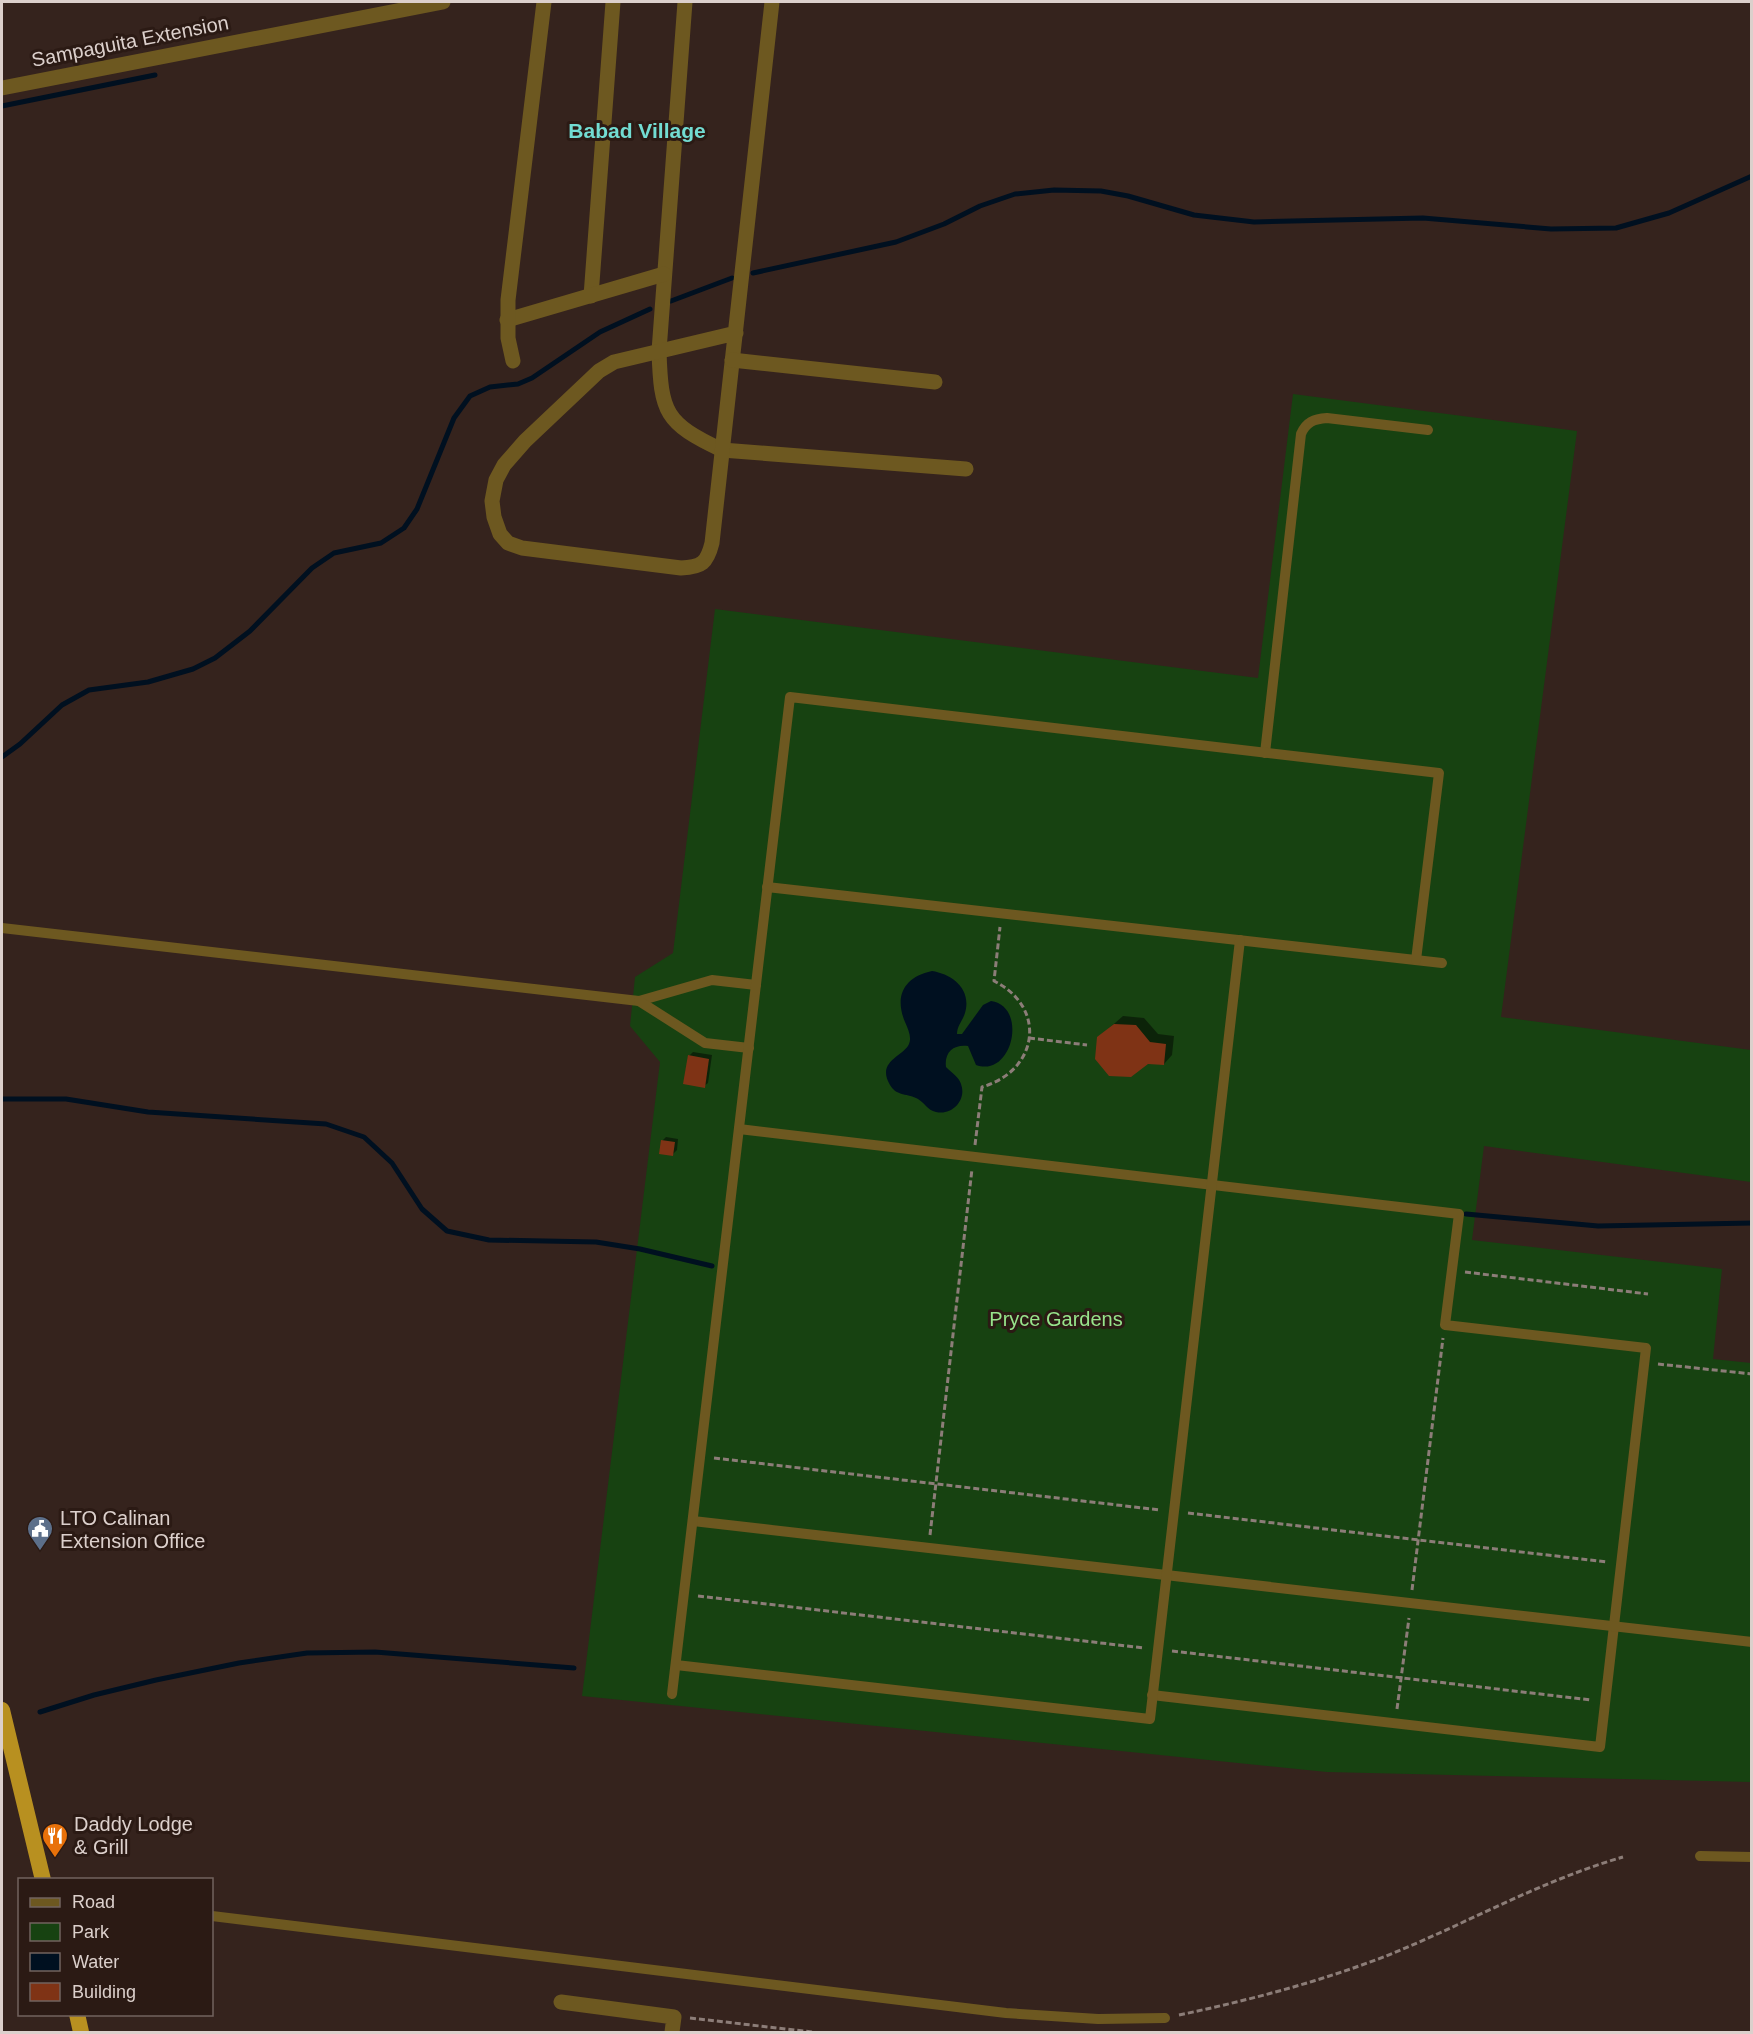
<svg xmlns="http://www.w3.org/2000/svg" width="1753" height="2034" viewBox="0 0 1753 2034" font-family="Arial,sans-serif">
<style>
.green{fill:#174211}
.water{fill:#001020}
.shadow{fill:#0007}
.lines{fill:none;stroke-linecap:round;stroke-linejoin:round}
.stream{stroke:#001020;stroke-width:5}
.building{fill:#7f3315}
.path{stroke:#8c7d78;stroke-width:3;stroke-dasharray:6 3;stroke-linecap:butt}
.service{stroke:#6d5820;stroke-width:10}
.minor{stroke:#6d5820;stroke-width:15}
.tertiary{stroke:#6d5820;stroke-width:15}
.trunk{stroke:#b89020;stroke-width:16}
.labels{text-anchor:middle;stroke-width:6;stroke-linejoin:round;paint-order:stroke}
.street-label{font-size:20px;fill:#dcd0cc;stroke:#2b1a14}
.park-label{font-size:20px;fill:#97e48b;stroke:#2b1a14}
.poi-label{font-size:20px;fill:#dcd0cc;stroke:#2b1a14;text-anchor:start}
.neighbourhood-label{font-size:21px;font-weight:bold;fill:#72dcd2;stroke:#2b1a14}
</style>
<rect width="100%" height="100%" fill="#35231d"/>
<!-- green -->
<polygon class="green" points="1293,394 1577,431 1501,1017 1751,1050 1751,1182 1484,1146 1472,1240 1722,1269 1713,1359 1751,1363 1751,1782 1327,1772 582,1696 660,1062 630,1026 635,977 673,953 715,609 1258,678"/>
<!-- water -->
<path class="water" d="M932,971C952,974 972,989 965,1013C963,1020 957,1026 957,1034H962L983,1005L991,1001C1028,1006 1013,1078 976,1065L968,1046C954,1044 944,1052 946,1067C952,1073 959,1077 961,1084C967,1100 952,1116 936,1112C927,1110 925,1103 918,1099C908,1093 897,1097 890,1085C876,1061 903,1057 909,1044C912,1037 908,1029 905,1022C894,996 904,977 932,971Z"/>
<!-- shadow -->
<g class="shadow">
<polygon points="1123,1016 1144,1018 1158,1034 1174,1036 1172,1055 1164,1064 1107,1030"/>
<polygon points="693,1052 712,1055 708,1083 704,1086 689,1056"/>
<polygon points="666,1137 678,1139 677,1150 673,1154 662,1141"/>
</g>
<g class="lines">
<!-- stream -->
<g class="stream">
<polyline points="2,106 155,75"/>
<polyline points="753,273 896,242 944,224 980,206 1015,194 1054,190 1101,191 1128,196 1194,215 1254,222 1423,218 1551,229 1616,228 1669,213 1752,176"/>
<polyline points="671,301 732,278"/>
<polyline points="2,757 20,744 62,705 89,690 148,682 193,669 215,658 250,631 312,568 334,553 381,543 404,528 417,509 454,418 470,396 490,387 518,384 532,378 600,332 650,309"/>
<polyline points="2,1099 66,1099 148,1112 326,1124 364,1137 392,1163 422,1209 447,1231 489,1240 596,1242 640,1249 712,1266"/>
<polyline points="1466,1214 1598,1226 1752,1223"/>
<polyline points="40,1712 94,1695 156,1680 239,1663 307,1653 375,1652 574,1668"/>
</g>
</g>
<!-- building -->
<g class="building">
<polygon points="1114,1024 1136,1025 1150,1042 1166,1044 1164,1065 1148,1064 1131,1077 1109,1076 1095,1059 1097,1037"/>
<polygon points="688,1055 709,1059 705,1088 683,1084"/>
<polygon points="661,1140 675,1142 673,1156 659,1154"/>
</g>
<g class="lines">
<!-- path -->
<g class="path">
<polyline points="1029,1038 1087,1045"/>
<path d="M975,1145L982,1087C1038,1071 1048,1008 994,981L1000,927"/>
<polyline points="1465,1272 1648,1294"/>
<polyline points="1658,1364 1752,1374"/>
<polyline points="714,1458 1160,1510"/>
<polyline points="1188,1513 1607,1562"/>
<polyline points="930,1535 972,1169"/>
<polyline points="1412,1590 1443,1338"/>
<polyline points="698,1596 1144,1648"/>
<polyline points="1172,1651 1591,1700"/>
<polyline points="1397,1709 1409,1618"/>
<path d="M1179,2015C1250,2000 1319,1982 1386,1956C1466,1924 1540,1881 1623,1857"/>
<polyline points="690,2018 812,2032"/>
</g>
<!-- service -->
<g class="service">
<path d="M1265,753L1301,434C1306,422 1314,419 1327,418L1428,430"/>
<polyline points="767,887 1442,963"/>
<polyline points="2,928 639,1001 712,980 756,985"/>
<polyline points="639,1001 705,1043 749,1048"/>
<polyline points="739,1129 1459,1214 1445,1325 1646,1348 1600,1747 1152,1695"/>
<polyline points="693,1521 1752,1642"/>
<polyline points="676,1665 1150,1719 1240,940"/>
<polyline points="672,1694 790,697 1439,773 1416,960"/>
<polyline points="1700,1856 1752,1857"/>
<polyline points="212,1916 1006,2013 1098,2019 1165,2018"/>
</g>
<!-- minor -->
<g class="minor">
<path d="M685,2L659,351C661,413 665,423 722,450L966,469"/>
<polyline points="591,296 613,2"/>
<polyline points="507,320 664,274"/>
<path d="M736,333L614,362L599,371L525,441L504,465L496,480L492,501L494,517L500,534L508,543L522,548L681,568C702,567 707,563 712,543L772,2"/>
<polyline points="732,360 935,382"/>
<polyline points="513,361 508,338 508,300 544,2"/>
<polyline points="561,2002 674,2017 672,2032"/>
</g>
<!-- tertiary -->
<polyline class="tertiary" points="2,88 443,2"/>
<!-- trunk -->
<g class="trunk">
<polyline points="2,1710 43,1880"/>
<polyline points="77,2014 81,2032"/>
</g>
</g>
<!-- icons -->
<defs>
<symbol id="civic-pin" viewBox="-11 -11 22 30"><path d="M0 17L-7.5 6A9.5 9.5 0 1 1 7.5 6Z" fill="#5c6f8a" stroke="#2b1a14"/><path d="M-.6-6.5H3V-4.5H.6V-3L4-1V1h2V6H-6V1h2V-1L-.6-3ZM-1.2 2.5V6h2.4V2.5Z" fill="#fff"/></symbol>
<symbol id="restaurant-pin" viewBox="-11 -11 22 30"><path d="M0 17L-7.5 6A9.5 9.5 0 1 1 7.5 6Z" fill="#e8710a" stroke="#2b1a14"/><path d="M-5-6h1v4h1v-4h1v4h1v-4h1v5L-1.5 .5V6h-2V.5L-5-1ZM5-6V6H3V1.5H1.5Q1.5-4 5-6Z" fill="#fff"/></symbol>
</defs>
<g fill-rule="evenodd">
<use href="#civic-pin" x="25" y="1514" width="30" height="40"/>
<use href="#restaurant-pin" x="40" y="1821" width="30" height="40"/>
</g>
<g class="labels">
<!-- street labels -->
<g class="street-label">
<text transform="translate(130 41) rotate(-11)" y="7">Sampaguita Extension</text>
</g>
<!-- park labels -->
<g class="park-label">
<text x="1056" y="1326">Pryce Gardens</text>
</g>
<!-- poi labels -->
<g class="poi-label">
<text x="60" y="1525">LTO Calinan<tspan x="60" dy="23">Extension Office</tspan></text>
<text x="74" y="1831">Daddy Lodge<tspan x="74" dy="23">&amp; Grill</tspan></text>
</g>
<!-- neighbourhood labels -->
<g class="neighbourhood-label">
<text x="637" y="138">Babad Village</text>
</g>
</g>
<!-- border -->
<rect width="1753" height="2034" fill="none" stroke="#dcd0cc" stroke-width="6"/>
<!-- legend -->
<rect x="18" y="1878" width="195" height="138" fill="#2b1a14" stroke="#72635e" stroke-width="1.5"/>
<rect x="30" y="1898" width="30" height="9" fill="#6d5820" stroke="#72635e" stroke-width="1.5"/>
<text x="72" y="1908" font-size="18" fill="#dcd0cc">Road</text>
<rect x="30" y="1923" width="30" height="18" fill="#174211" stroke="#72635e" stroke-width="1.5"/>
<text x="72" y="1938" font-size="18" fill="#dcd0cc">Park</text>
<rect x="30" y="1953" width="30" height="18" fill="#001020" stroke="#72635e" stroke-width="1.5"/>
<text x="72" y="1968" font-size="18" fill="#dcd0cc">Water</text>
<rect x="30" y="1983" width="30" height="18" fill="#7f3315" stroke="#72635e" stroke-width="1.5"/>
<text x="72" y="1998" font-size="18" fill="#dcd0cc">Building</text>
</svg>
